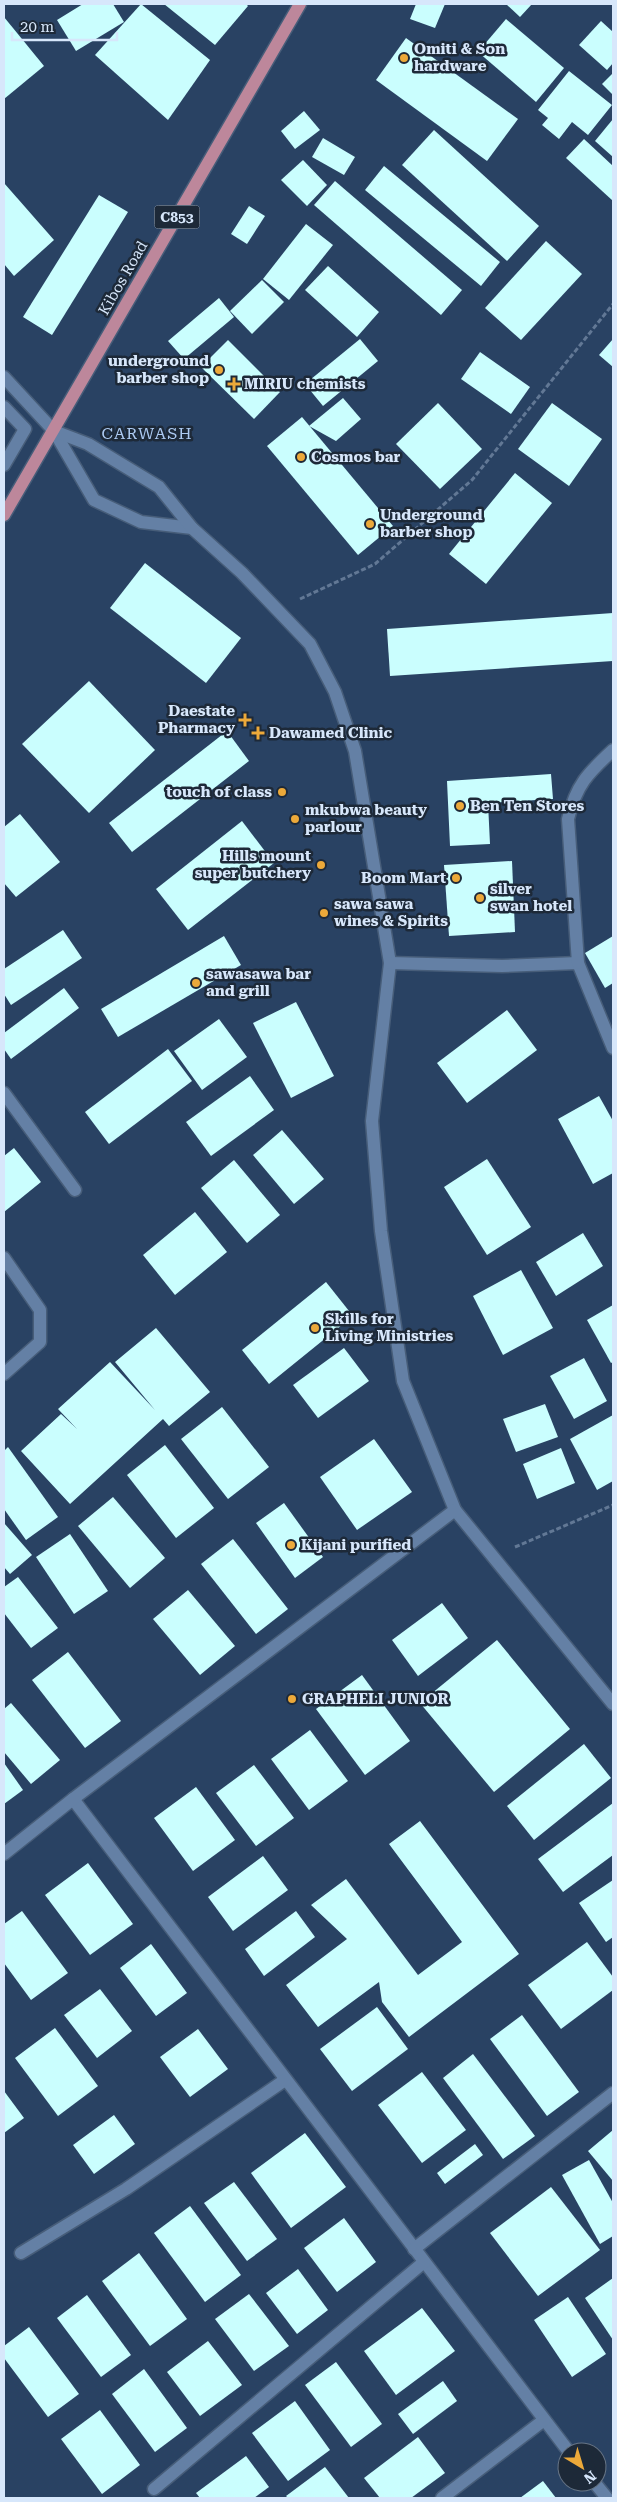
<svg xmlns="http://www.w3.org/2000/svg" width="617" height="2502" viewBox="0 0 617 2502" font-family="'Roboto Serif',serif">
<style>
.building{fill:#cafefe}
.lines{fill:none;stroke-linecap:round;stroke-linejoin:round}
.minor-casing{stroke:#475d79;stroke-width:15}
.major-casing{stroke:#475d79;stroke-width:15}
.path{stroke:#627895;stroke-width:3;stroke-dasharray:5 2.5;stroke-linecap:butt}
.minor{stroke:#6480a5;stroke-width:12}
.major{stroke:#bd879b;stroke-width:12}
.poi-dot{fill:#eca93a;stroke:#1d2938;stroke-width:2}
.labels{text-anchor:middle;stroke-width:5;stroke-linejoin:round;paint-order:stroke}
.shield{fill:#1d2938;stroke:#9faec0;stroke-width:1}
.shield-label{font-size:14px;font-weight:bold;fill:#d7e7fb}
.poi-label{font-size:15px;font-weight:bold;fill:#d7e7fb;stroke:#1d2938;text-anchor:start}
.street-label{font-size:15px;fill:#d7e7fb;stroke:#1d2938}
.neighbourhood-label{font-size:16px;letter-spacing:1px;fill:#adcbf3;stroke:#1d2938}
</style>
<rect width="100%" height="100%" fill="#294263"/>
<!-- building -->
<g class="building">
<polygon points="83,4 113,4 124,22 76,51 57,20"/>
<polygon points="141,4 210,60 168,120 95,55"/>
<polygon points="164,4 246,4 248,6 215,45"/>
<polygon points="416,4 445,4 435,28 410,19"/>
<polygon points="506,4 532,4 520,17"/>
<polygon points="4,17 44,66 4,99"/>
<polygon points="506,19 564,68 536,102 478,52"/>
<polygon points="601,21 613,32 613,63 607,70 579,45"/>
<polygon points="406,38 518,119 487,161 376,80"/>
<polygon points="569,71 612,105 588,135 572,122 559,139 542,125 548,118 538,110"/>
<polygon points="613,73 613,95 602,84"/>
<polygon points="304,111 320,130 295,149 281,131"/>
<polygon points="613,119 613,157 595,141"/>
<polygon points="434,130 539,226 507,261 402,165"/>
<polygon points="323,138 355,157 344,175 312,157"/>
<polygon points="584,139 613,166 613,201 566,158"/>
<polygon points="303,160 327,185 307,206 281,180"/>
<polygon points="384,166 500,262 481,286 365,190"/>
<polygon points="335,181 462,290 441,315 314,205"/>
<polygon points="4,183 54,240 14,276 4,264"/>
<polygon points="99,195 128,212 52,335 23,317"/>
<polygon points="249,206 265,216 247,244 231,234"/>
<polygon points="306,224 333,245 289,300 263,279"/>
<polygon points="546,241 582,274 521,340 485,308"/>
<polygon points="328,266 379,312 357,337 305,290"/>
<polygon points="262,280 284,302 252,334 230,311"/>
<polygon points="219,298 234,317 184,359 168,341"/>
<polygon points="360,339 378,361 323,406 305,384"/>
<polygon points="613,339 613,367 599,355"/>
<polygon points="228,340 280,392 254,419 201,367"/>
<polygon points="480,352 530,387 511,414 461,379"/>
<polygon points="343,398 361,419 336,441 309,426"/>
<polygon points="438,403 482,449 440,489 396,444"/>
<polygon points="552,403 602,439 569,486 518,449"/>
<polygon points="302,417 393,526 358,555 267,446"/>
<polygon points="515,473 552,503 486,584 449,554"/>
<polygon points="145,563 241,638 206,683 110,608"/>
<polygon points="613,613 613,661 390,676 387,629"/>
<polygon points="89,681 155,750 89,813 22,744"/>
<polygon points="227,731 249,761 132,852 109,823"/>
<polygon points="551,774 553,799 488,803 490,844 450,846 447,781"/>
<polygon points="20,814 60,862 16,897 4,883 4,827"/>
<polygon points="242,821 274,863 188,930 156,889"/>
<polygon points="512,861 515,932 449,936 444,865"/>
<polygon points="63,930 82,958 11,1005 4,994 4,969"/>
<polygon points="224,936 241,965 118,1037 101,1009"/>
<polygon points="613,936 613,983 605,988 585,953"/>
<polygon points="64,988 79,1008 11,1059 4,1049 4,1033"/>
<polygon points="296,1002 334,1076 291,1098 253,1023"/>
<polygon points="507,1010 537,1050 467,1103 437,1063"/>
<polygon points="219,1019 247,1057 202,1090 174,1051"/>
<polygon points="168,1049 192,1081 109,1144 85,1112"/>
<polygon points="250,1076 274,1110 211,1156 186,1122"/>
<polygon points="599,1096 613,1121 613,1173 593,1184 558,1119"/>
<polygon points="282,1130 324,1179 294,1204 253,1155"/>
<polygon points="14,1148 41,1182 4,1212 4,1156"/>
<polygon points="487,1159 531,1227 487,1255 444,1187"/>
<polygon points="234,1160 280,1215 247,1243 201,1188"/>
<polygon points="195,1212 227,1252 175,1295 143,1255"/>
<polygon points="583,1233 603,1266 556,1296 536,1262"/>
<polygon points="521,1270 553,1328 503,1355 473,1296"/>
<polygon points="326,1282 353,1316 269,1384 242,1350"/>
<polygon points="613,1305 613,1362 611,1363 587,1320"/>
<polygon points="156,1328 210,1392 169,1426 163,1419 70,1504 21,1451 61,1414 77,1429 58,1409 110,1362 155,1410 115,1362"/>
<polygon points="344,1348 369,1381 318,1418 293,1385"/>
<polygon points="584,1358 607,1401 574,1419 550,1376"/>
<polygon points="545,1404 558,1437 516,1452 503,1419"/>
<polygon points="222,1407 269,1467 228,1499 181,1439"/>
<polygon points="613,1415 613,1481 597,1490 570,1439"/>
<polygon points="374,1439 412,1492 357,1530 320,1477"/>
<polygon points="165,1445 214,1508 176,1538 127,1475"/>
<polygon points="8,1447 58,1517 26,1540 4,1509 4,1451"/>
<polygon points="561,1448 575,1483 537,1499 523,1464"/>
<polygon points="113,1497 165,1558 130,1588 78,1526"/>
<polygon points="284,1503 323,1557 295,1578 256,1523"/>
<polygon points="4,1523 32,1555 10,1574 4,1567"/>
<polygon points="70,1534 108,1591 74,1614 36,1557"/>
<polygon points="233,1539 288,1609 256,1634 201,1564"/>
<polygon points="18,1577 58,1628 31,1648 4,1613 4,1587"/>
<polygon points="188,1590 235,1646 200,1675 153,1619"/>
<polygon points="442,1603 468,1638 418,1676 392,1640"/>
<polygon points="497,1640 570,1729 494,1792 420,1703"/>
<polygon points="68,1652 121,1721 85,1748 32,1680"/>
<polygon points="362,1675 410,1741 365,1775 316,1709"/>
<polygon points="11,1703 60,1760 31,1784 4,1752 4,1709"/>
<polygon points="310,1730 348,1781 309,1810 271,1759"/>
<polygon points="584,1744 611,1778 534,1840 507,1806"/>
<polygon points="4,1763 23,1790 4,1804"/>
<polygon points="254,1765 294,1818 256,1846 216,1793"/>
<polygon points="196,1787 235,1840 193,1871 154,1818"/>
<polygon points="613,1803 613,1855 563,1892 538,1859"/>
<polygon points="420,1821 519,1954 409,2037 382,2002 379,1982 318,2027 286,1985 347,1939 311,1905 346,1879 418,1975 462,1942 389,1844"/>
<polygon points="263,1856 288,1890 233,1931 208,1897"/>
<polygon points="88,1863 133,1924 90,1955 45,1895"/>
<polygon points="613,1880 613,1937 606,1942 579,1903"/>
<polygon points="22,1911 68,1973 31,2000 4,1963 4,1924"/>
<polygon points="296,1911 315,1937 264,1976 245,1949"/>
<polygon points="587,1942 613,1977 613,1990 561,2029 528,1985"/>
<polygon points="151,1944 187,1993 156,2016 120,1968"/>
<polygon points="100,1989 132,2031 97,2058 64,2015"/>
<polygon points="377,2007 408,2049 352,2091 320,2049"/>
<polygon points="522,2015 579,2092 547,2116 490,2039"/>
<polygon points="55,2028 98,2086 58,2116 15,2058"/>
<polygon points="198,2029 228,2069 190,2097 160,2057"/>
<polygon points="473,2054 535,2136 503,2159 443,2078"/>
<polygon points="422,2072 466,2130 422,2163 378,2105"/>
<polygon points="4,2091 24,2118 4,2133"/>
<polygon points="114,2115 135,2144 94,2174 73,2145"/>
<polygon points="613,2130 613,2181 588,2151"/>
<polygon points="305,2133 346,2187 291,2228 251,2173"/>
<polygon points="475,2144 483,2155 445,2184 437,2173"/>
<polygon points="589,2160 613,2203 613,2236 600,2244 562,2175"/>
<polygon points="234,2182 277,2239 247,2261 204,2203"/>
<polygon points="551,2187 600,2250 538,2296 490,2233"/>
<polygon points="190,2206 241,2275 205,2302 154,2233"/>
<polygon points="344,2218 376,2262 337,2292 304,2248"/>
<polygon points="139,2253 187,2319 150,2346 102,2281"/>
<polygon points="298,2269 328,2310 297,2334 266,2293"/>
<polygon points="613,2278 613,2340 585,2298"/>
<polygon points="249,2294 289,2346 254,2371 215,2319"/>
<polygon points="87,2295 131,2355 101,2377 57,2318"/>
<polygon points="568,2297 606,2354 572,2377 534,2320"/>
<polygon points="422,2308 455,2351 396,2395 364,2351"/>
<polygon points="29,2327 79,2394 48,2417 4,2358 4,2346"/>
<polygon points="208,2341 242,2385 200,2416 167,2372"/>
<polygon points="336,2362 382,2424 351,2447 305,2385"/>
<polygon points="144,2369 187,2428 155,2452 112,2394"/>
<polygon points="443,2381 457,2401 413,2434 398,2414"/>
<polygon points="295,2401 330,2450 288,2481 252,2433"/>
<polygon points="100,2410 140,2465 102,2494 61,2439"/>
<polygon points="418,2437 445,2473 411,2498 380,2498 364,2478"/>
<polygon points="246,2456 269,2487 254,2498 200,2498 196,2493"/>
<polygon points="325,2467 349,2498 288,2498 286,2496"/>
<polygon points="543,2481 556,2498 520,2498"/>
</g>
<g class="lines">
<defs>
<g id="minor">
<polyline points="4,377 54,431 94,500 141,522 192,528"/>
<polyline points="4,407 25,429 4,465"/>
<polyline points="54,431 88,444 159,487 192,528 242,573 310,644 335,692 355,751 390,963 372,1121 381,1231 403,1381 455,1510 613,1704"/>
<polyline points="390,963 502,966 578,963 613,1048"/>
<path d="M578,963L568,819C576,785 588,773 613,750"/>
<polyline points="4,1093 75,1190"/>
<polyline points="4,1258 40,1310 40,1342 4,1374"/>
<polyline points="73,1799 569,2452"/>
<polyline points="4,1854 73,1799 455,1510"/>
<polyline points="414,2249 613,2093"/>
<polyline points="21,2253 126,2189 285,2080"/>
<polyline points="594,2482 607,2498"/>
<polyline points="154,2489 424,2262"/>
<polyline points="442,2498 544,2420"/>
</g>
<polyline id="major" points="4,515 300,4"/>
</defs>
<!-- minor casing -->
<use href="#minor" class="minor-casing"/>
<!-- major casing -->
<use href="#major" class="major-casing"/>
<!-- path -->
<g class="path">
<polyline points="300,599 375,564 472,480 613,304"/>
<polyline points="515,1547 613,1505"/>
</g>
<!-- minor -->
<use href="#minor" class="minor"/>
<!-- major -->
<use href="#major" class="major"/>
</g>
<!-- markers -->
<g class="poi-dot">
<circle cx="404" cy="58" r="5"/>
<circle cx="219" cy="370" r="5"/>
<path d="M231.5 376.5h5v5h5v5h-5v5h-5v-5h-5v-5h5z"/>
<circle cx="301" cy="457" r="5"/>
<circle cx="370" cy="524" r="5"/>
<path d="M242.5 712.5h5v5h5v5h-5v5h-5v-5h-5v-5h5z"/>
<path d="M255.5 725.5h5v5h5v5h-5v5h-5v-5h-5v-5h5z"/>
<circle cx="282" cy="792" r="5"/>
<circle cx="460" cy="806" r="5"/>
<circle cx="295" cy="819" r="5"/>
<circle cx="321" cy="865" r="5"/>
<circle cx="456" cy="878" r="5"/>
<circle cx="480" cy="898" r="5"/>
<circle cx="324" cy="913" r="5"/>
<circle cx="196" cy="983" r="5"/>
<circle cx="315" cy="1328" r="5"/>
<circle cx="291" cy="1545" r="5"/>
<circle cx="292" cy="1699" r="5"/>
</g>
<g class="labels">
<!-- shield labels -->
<rect class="shield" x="154.5" y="205.5" width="45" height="23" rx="4"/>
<g class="shield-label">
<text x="177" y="222">C853</text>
</g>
<!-- poi labels -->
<g class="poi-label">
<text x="414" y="54">Omiti &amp; Son<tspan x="414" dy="17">hardware</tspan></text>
<text x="209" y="366" text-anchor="end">underground<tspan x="209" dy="17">barber shop</tspan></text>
<text x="244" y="389">MIRIU chemists</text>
<text x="311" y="462">Cosmos bar</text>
<text x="380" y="520">Underground<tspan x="380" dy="17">barber shop</tspan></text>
<text x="235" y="716" text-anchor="end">Daestate<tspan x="235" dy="17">Pharmacy</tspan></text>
<text x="269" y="738">Dawamed Clinic</text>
<text x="272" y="797" text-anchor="end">touch of class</text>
<text x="470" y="811">Ben Ten Stores</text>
<text x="305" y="815">mkubwa beauty<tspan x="305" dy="17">parlour</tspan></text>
<text x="311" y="861" text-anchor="end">Hills mount<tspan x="311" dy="17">super butchery</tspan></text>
<text x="446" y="883" text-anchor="end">Boom Mart</text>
<text x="490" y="894">silver<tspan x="490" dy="17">swan hotel</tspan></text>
<text x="334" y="909">sawa sawa<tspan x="334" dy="17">wines &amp; Spirits</tspan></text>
<text x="206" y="979">sawasawa bar<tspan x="206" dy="17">and grill</tspan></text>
<text x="325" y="1324">Skills for<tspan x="325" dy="17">Living Ministries</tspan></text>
<text x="301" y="1550">Kijani purified</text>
<text x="302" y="1704">GRAPHELI JUNIOR</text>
</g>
<!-- street labels -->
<g class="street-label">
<text transform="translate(123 278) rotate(-60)" y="5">Kibos Road</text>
</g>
<!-- neighbourhood labels -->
<g class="neighbourhood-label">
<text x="147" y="439">CARWASH</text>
</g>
</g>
<!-- border -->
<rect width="617" height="2502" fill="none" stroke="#d7e7fb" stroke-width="10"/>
<!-- north arrow -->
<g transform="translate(582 2467) rotate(142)"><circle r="24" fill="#1d2938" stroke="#677586"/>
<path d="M0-4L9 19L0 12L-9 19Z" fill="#eca93a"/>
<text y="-8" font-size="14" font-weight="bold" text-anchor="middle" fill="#d7e7fb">N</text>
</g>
<!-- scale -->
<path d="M12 32v8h105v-8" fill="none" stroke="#d7e7fb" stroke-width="2.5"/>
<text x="20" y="32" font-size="15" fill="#d7e7fb" stroke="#1d2938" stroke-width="4" paint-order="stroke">20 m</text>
</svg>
